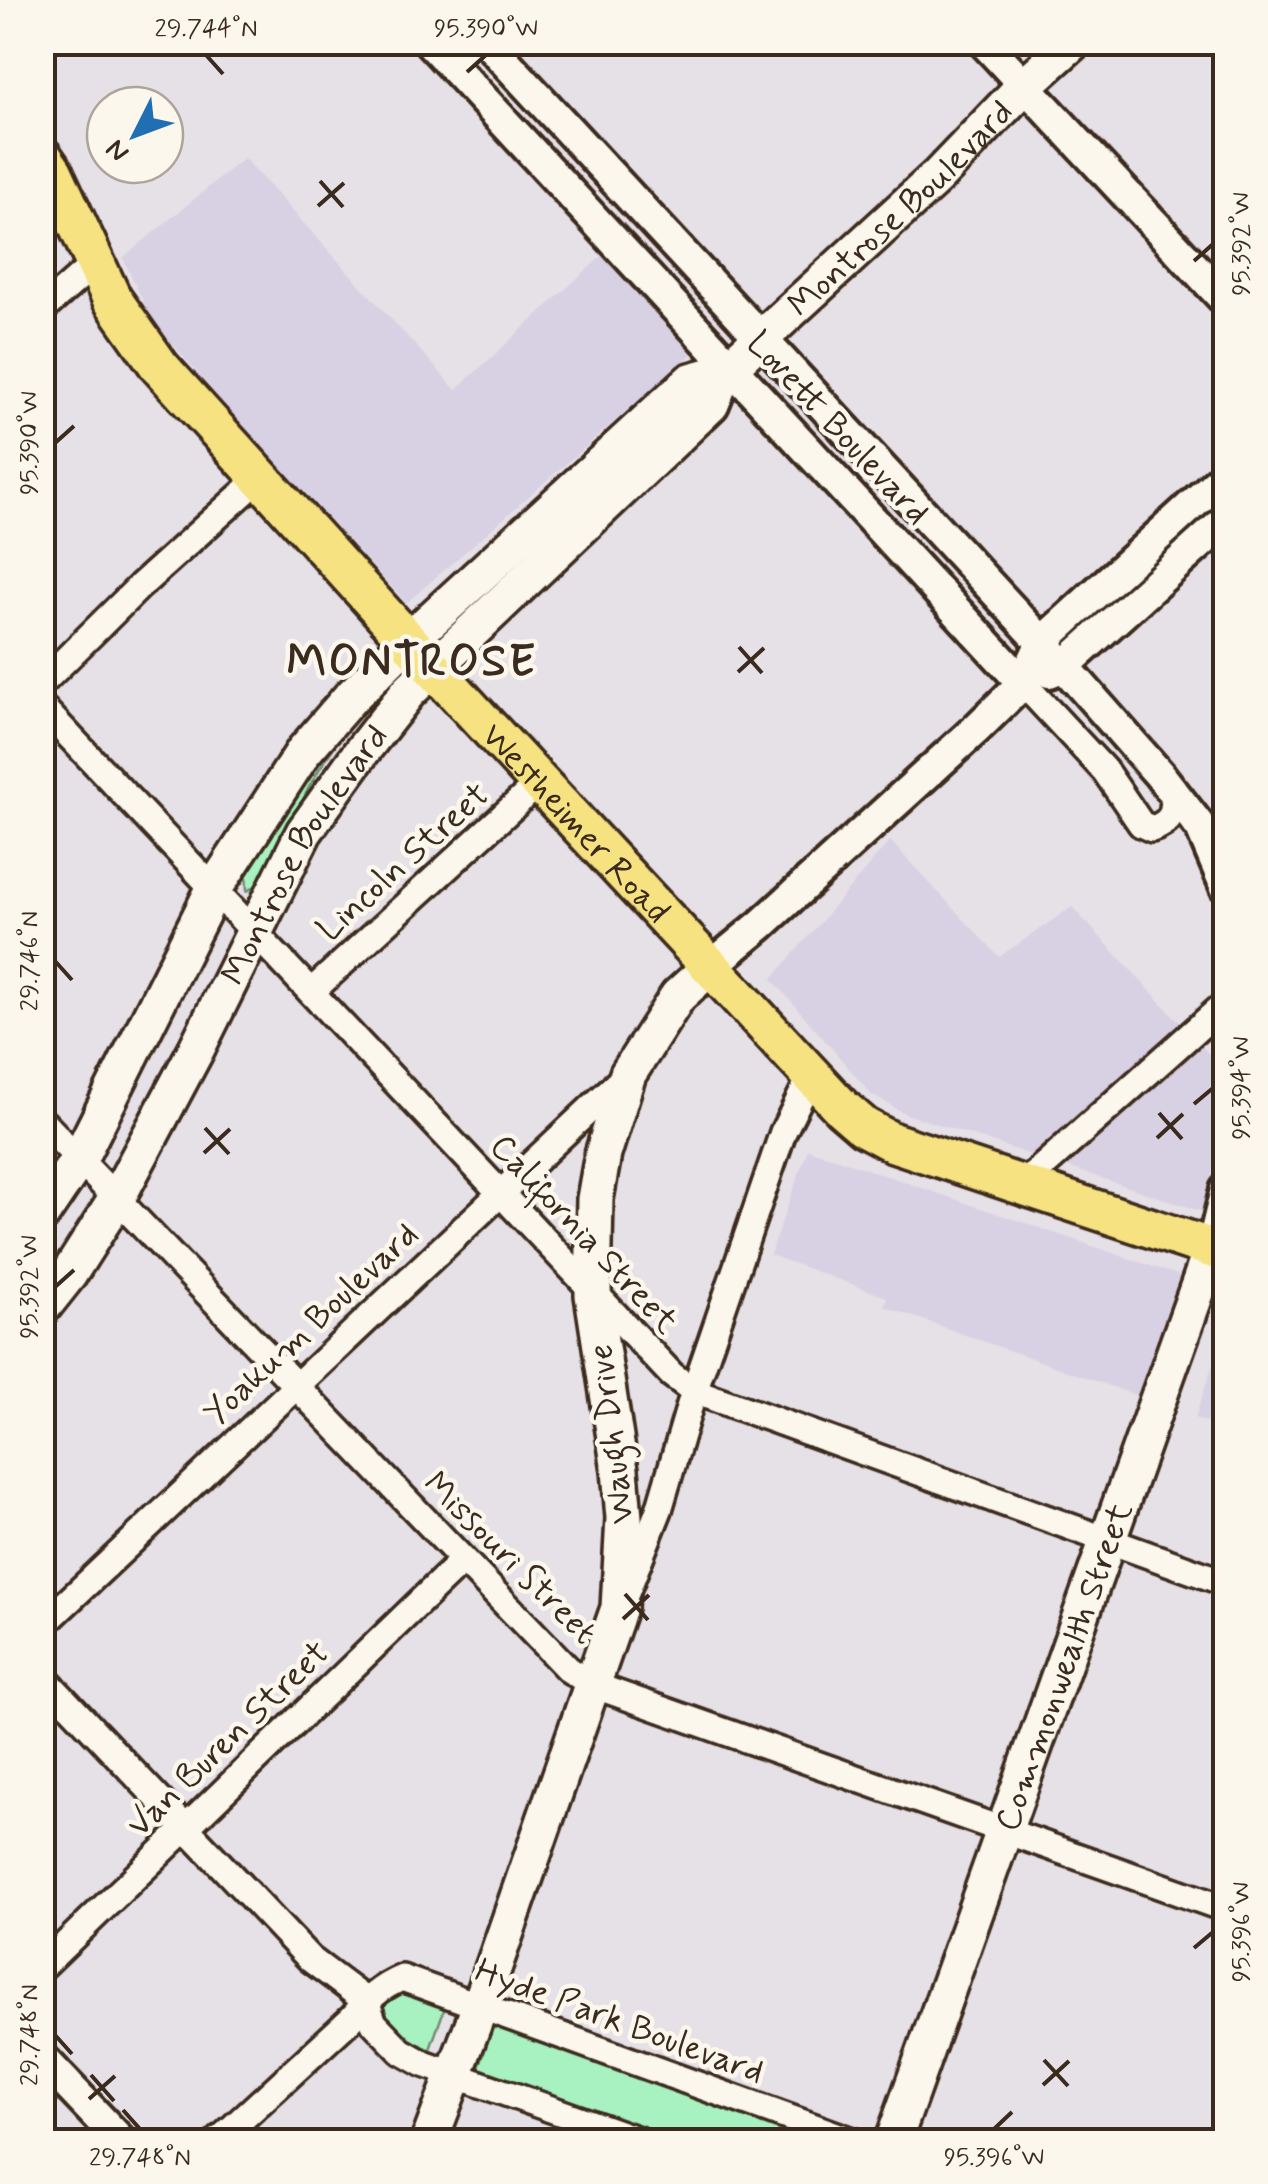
<svg xmlns="http://www.w3.org/2000/svg" width="1268" height="2184" viewBox="0 0 1268 2184" font-family="Mynerve,sans-serif">
<style>
.built{fill:#d8d0e3}
.green{fill:#a8f2c1;stroke:#728e70;stroke-width:2.5}
.lines{fill:none;stroke-linecap:round;stroke-linejoin:round}
.minor-casing{stroke:#3b2a1e;stroke-width:32}
.tertiary-casing{stroke:#3b2a1e;stroke-width:38}
.secondary-casing{stroke:#3b2a1e;stroke-width:42}
.primary-casing{stroke:#3b2a1e;stroke-width:45}
.minor{stroke:#fbf7ec;stroke-width:25}
.tertiary{stroke:#fbf7ec;stroke-width:30}
.secondary{stroke:#fbf7ec;stroke-width:35}
.primary{stroke:#f6e281;stroke-width:38}
.ticks{fill:none;stroke:#3b2a1e;stroke-width:4}
.labels{text-anchor:middle;stroke-width:9;stroke-linejoin:round;paint-order:stroke}
.street-label{font-size:35px;fill:#3b2a1e;stroke:#fbf7ec}
.district-label{font-size:45px;font-weight:bold;letter-spacing:2.5px;fill:#3b2a1e;stroke:#fbf7ec}
.neatline{fill:none;stroke:#3b2a1e;stroke-width:4}
.ticks-label{font-size:25px;text-anchor:middle;fill:#3b2a1e}
</style>
<rect width="100%" height="100%" fill="#e6e0e7"/>
<filter id="ink" filterUnits="userSpaceOnUse"><feTurbulence type="fractalNoise" baseFrequency=".01" numOctaves="2"/><feDisplacementMap in="SourceGraphic" scale="20" xChannelSelector="R" yChannelSelector="G"/><feConvolveMatrix kernelMatrix="1 2 1 2 8 2 1 2 1" color-interpolation-filters="sRGB"/></filter>
<g filter="url(#ink)">
<!-- built -->
<g class="built">
<polygon points="244,158 456,390 603,255 692,354 406,603 220,400 151,318 123,258"/>
<polygon points="890,841 999,957 1072,907 1225,1071 1225,1219 904,1113 872,1095 772,979"/>
<polygon points="808,1149 1180,1276 1138,1396 884,1306 887,1297 770,1255"/>
<polygon points="1225,1329 1225,1428 1195,1418"/>
</g>
<!-- green -->
<g class="green">
<path d="M327,740L334,747C324,761 316,774 308,789C294,817 278,878 247,891L246,868Z"/>
<polygon points="399,1990 445,2007 429,2052 406,2043 379,2011 382,2002"/>
<polygon points="494,2024 821,2141 680,2141 478,2070"/>
</g>
<g class="lines">
<defs>
<g id="minor">
<polyline points="448,63 471,42"/>
<polyline points="42,310 94,264"/>
<polyline points="42,683 140,586 261,477"/>
<path d="M1023,683L1105,771L1141,824L1152,829C1172,822 1174,814 1174,793"/>
<polyline points="42,707 672,1375 694,1391 1226,1583"/>
<polyline points="311,992 540,782"/>
<polyline points="42,1121 568,1669 593,1685 1226,1909"/>
<polyline points="1020,1187 1226,1003"/>
<polyline points="626,1593 659,1510 694,1391 783,1132 811,1076"/>
<polyline points="42,1626 624,1077"/>
<polyline points="42,1676 310,1959 366,2001 374,2023 401,2051 424,2064 644,2142"/>
<polyline points="42,1967 462,1561"/>
<path d="M217,2142L352,2018C367,2000 380,1987 402,1978L856,2142"/>
</g>
<g id="tertiary">
<polyline points="430,42 1023,683"/>
<polyline points="487,42 1064,666 1159,774 1201,828 1226,887"/>
<polyline points="984,42 1226,301"/>
<polyline points="1049,672 1064,666 1226,520"/>
<polyline points="710,967 762,924 975,730 1023,683 1042,642 1226,474"/>
<polyline points="1212,1248 1226,1190"/>
<polyline points="42,2058 122,2142"/>
</g>
<g id="secondary">
<polyline points="42,1214 79,1159 214,889 304,751 349,699 408,641 691,381 724,372"/>
<path id="s1" d="M42,1308L69,1274L116,1200L196,1050L304,832L362,751L409,691L711,404L724,372L938,176L1024,86L1073,42"/>
<polyline points="429,2142 480,2006 619,1608 624,1518 620,1470 593,1295 595,1199 603,1154 628,1074 678,996 710,967"/>
<path id="s2" d="M893,2142L1212,1248"/>
</g>
<g id="primary">
<path id="s3" d="M42,156L53,172L112,299L160,367L433,668L842,1108L864,1127L892,1142L1226,1253"/>
</g>
</defs>
<!-- minor casing -->
<use href="#minor" class="minor-casing"/>
<!-- tertiary casing -->
<use href="#tertiary" class="tertiary-casing"/>
<!-- secondary casing -->
<use href="#secondary" class="secondary-casing"/>
<!-- primary casing -->
<use href="#primary" class="primary-casing"/>
<!-- minor -->
<use href="#minor" class="minor"/>
<!-- tertiary -->
<use href="#tertiary" class="tertiary"/>
<!-- secondary -->
<use href="#secondary" class="secondary"/>
<!-- primary -->
<use href="#primary" class="primary"/>
</g>
</g>
<!-- ticks -->
<path class="ticks" d="M206,55L223,74M467,72L486,55M320,181L343,207M318,206L344,183M1194,261L1213,244M55,443L74,426M739,647L762,673M738,672L764,648M55,961L72,980M1194,1104L1213,1088M1159,1113L1182,1139M205,1128L229,1154M1157,1138L1183,1114M204,1153L230,1129M55,1287L74,1270M625,1594L648,1620M623,1619L649,1595M1194,1948L1213,1932M55,2035L72,2054M1044,2060L1068,2086M91,2075L114,2101M1043,2085L1069,2061M89,2099L115,2076M123,2110L140,2129M994,2129L1012,2112"/>
<g class="labels">
<!-- street labels -->
<g class="street-label">
<text dy="12" stroke="none"><textPath href="#s1" startOffset="1412">Montrose Boulevard</textPath></text>
<text transform="translate(839 427) rotate(47)" y="12">Lovett Boulevard</text>
<text dy="12" stroke="none"><textPath href="#s3" startOffset="860">Westheimer Road</textPath></text>
<text dy="12" stroke="none"><textPath href="#s1" startOffset="525">Montrose Boulevard</textPath></text>
<text transform="translate(402 861) rotate(-42)" y="12">Lincoln Street</text>
<text transform="translate(585 1233) rotate(47)" y="12">California Street</text>
<text transform="translate(310 1323) rotate(-43)" y="12">Yoakum Boulevard</text>
<text transform="translate(610 1434) rotate(-97)" y="12">Waugh Drive</text>
<text transform="translate(511 1557) rotate(45)" y="12">Missouri Street</text>
<text dy="12" stroke="none"><textPath href="#s2" startOffset="505">Commonwealth Street</textPath></text>
<text transform="translate(227 1738) rotate(-44)" y="12">Van Buren Street</text>
<text transform="translate(620 2020) rotate(20)" y="12">Hyde Park Boulevard</text>
</g>
<!-- district labels -->
<g class="district-label">
<text x="412" y="675">MONTROSE</text>
</g>
</g>
<!-- margin -->
<rect width="1268" height="2184" fill="none" stroke="#fbf7ec" stroke-width="110"/>
<!-- north arrow -->
<g transform="translate(135 135) rotate(228)"><circle r="48" fill="#fbf7ec" stroke="#aea59a" stroke-width="2.5"/>
<path d="M0-8L18 38L0 25L-18 38Z" fill="#1f6fb2"/>
<text y="-15" font-size="28" font-weight="bold" text-anchor="middle" fill="#3b2a1e">N</text>
</g>
<rect x="55" y="55" width="1158" height="2074" class="neatline"/>
<g class="ticks-label">
<text x="206" y="36">29.744°N</text>
<text x="486" y="36">95.390°W</text>
<text transform="translate(1240 244) rotate(-90)" y="9">95.392°W</text>
<text transform="translate(28 443) rotate(-90)" y="9">95.390°W</text>
<text transform="translate(28 961) rotate(-90)" y="9">29.746°N</text>
<text transform="translate(1240 1088) rotate(-90)" y="9">95.394°W</text>
<text transform="translate(28 1287) rotate(-90)" y="9">95.392°W</text>
<text transform="translate(1240 1932) rotate(-90)" y="9">95.396°W</text>
<text transform="translate(28 2035) rotate(-90)" y="9">29.748°N</text>
<text x="140" y="2165">29.748°N</text>
<text x="994" y="2165">95.396°W</text>
</g>
</svg>
